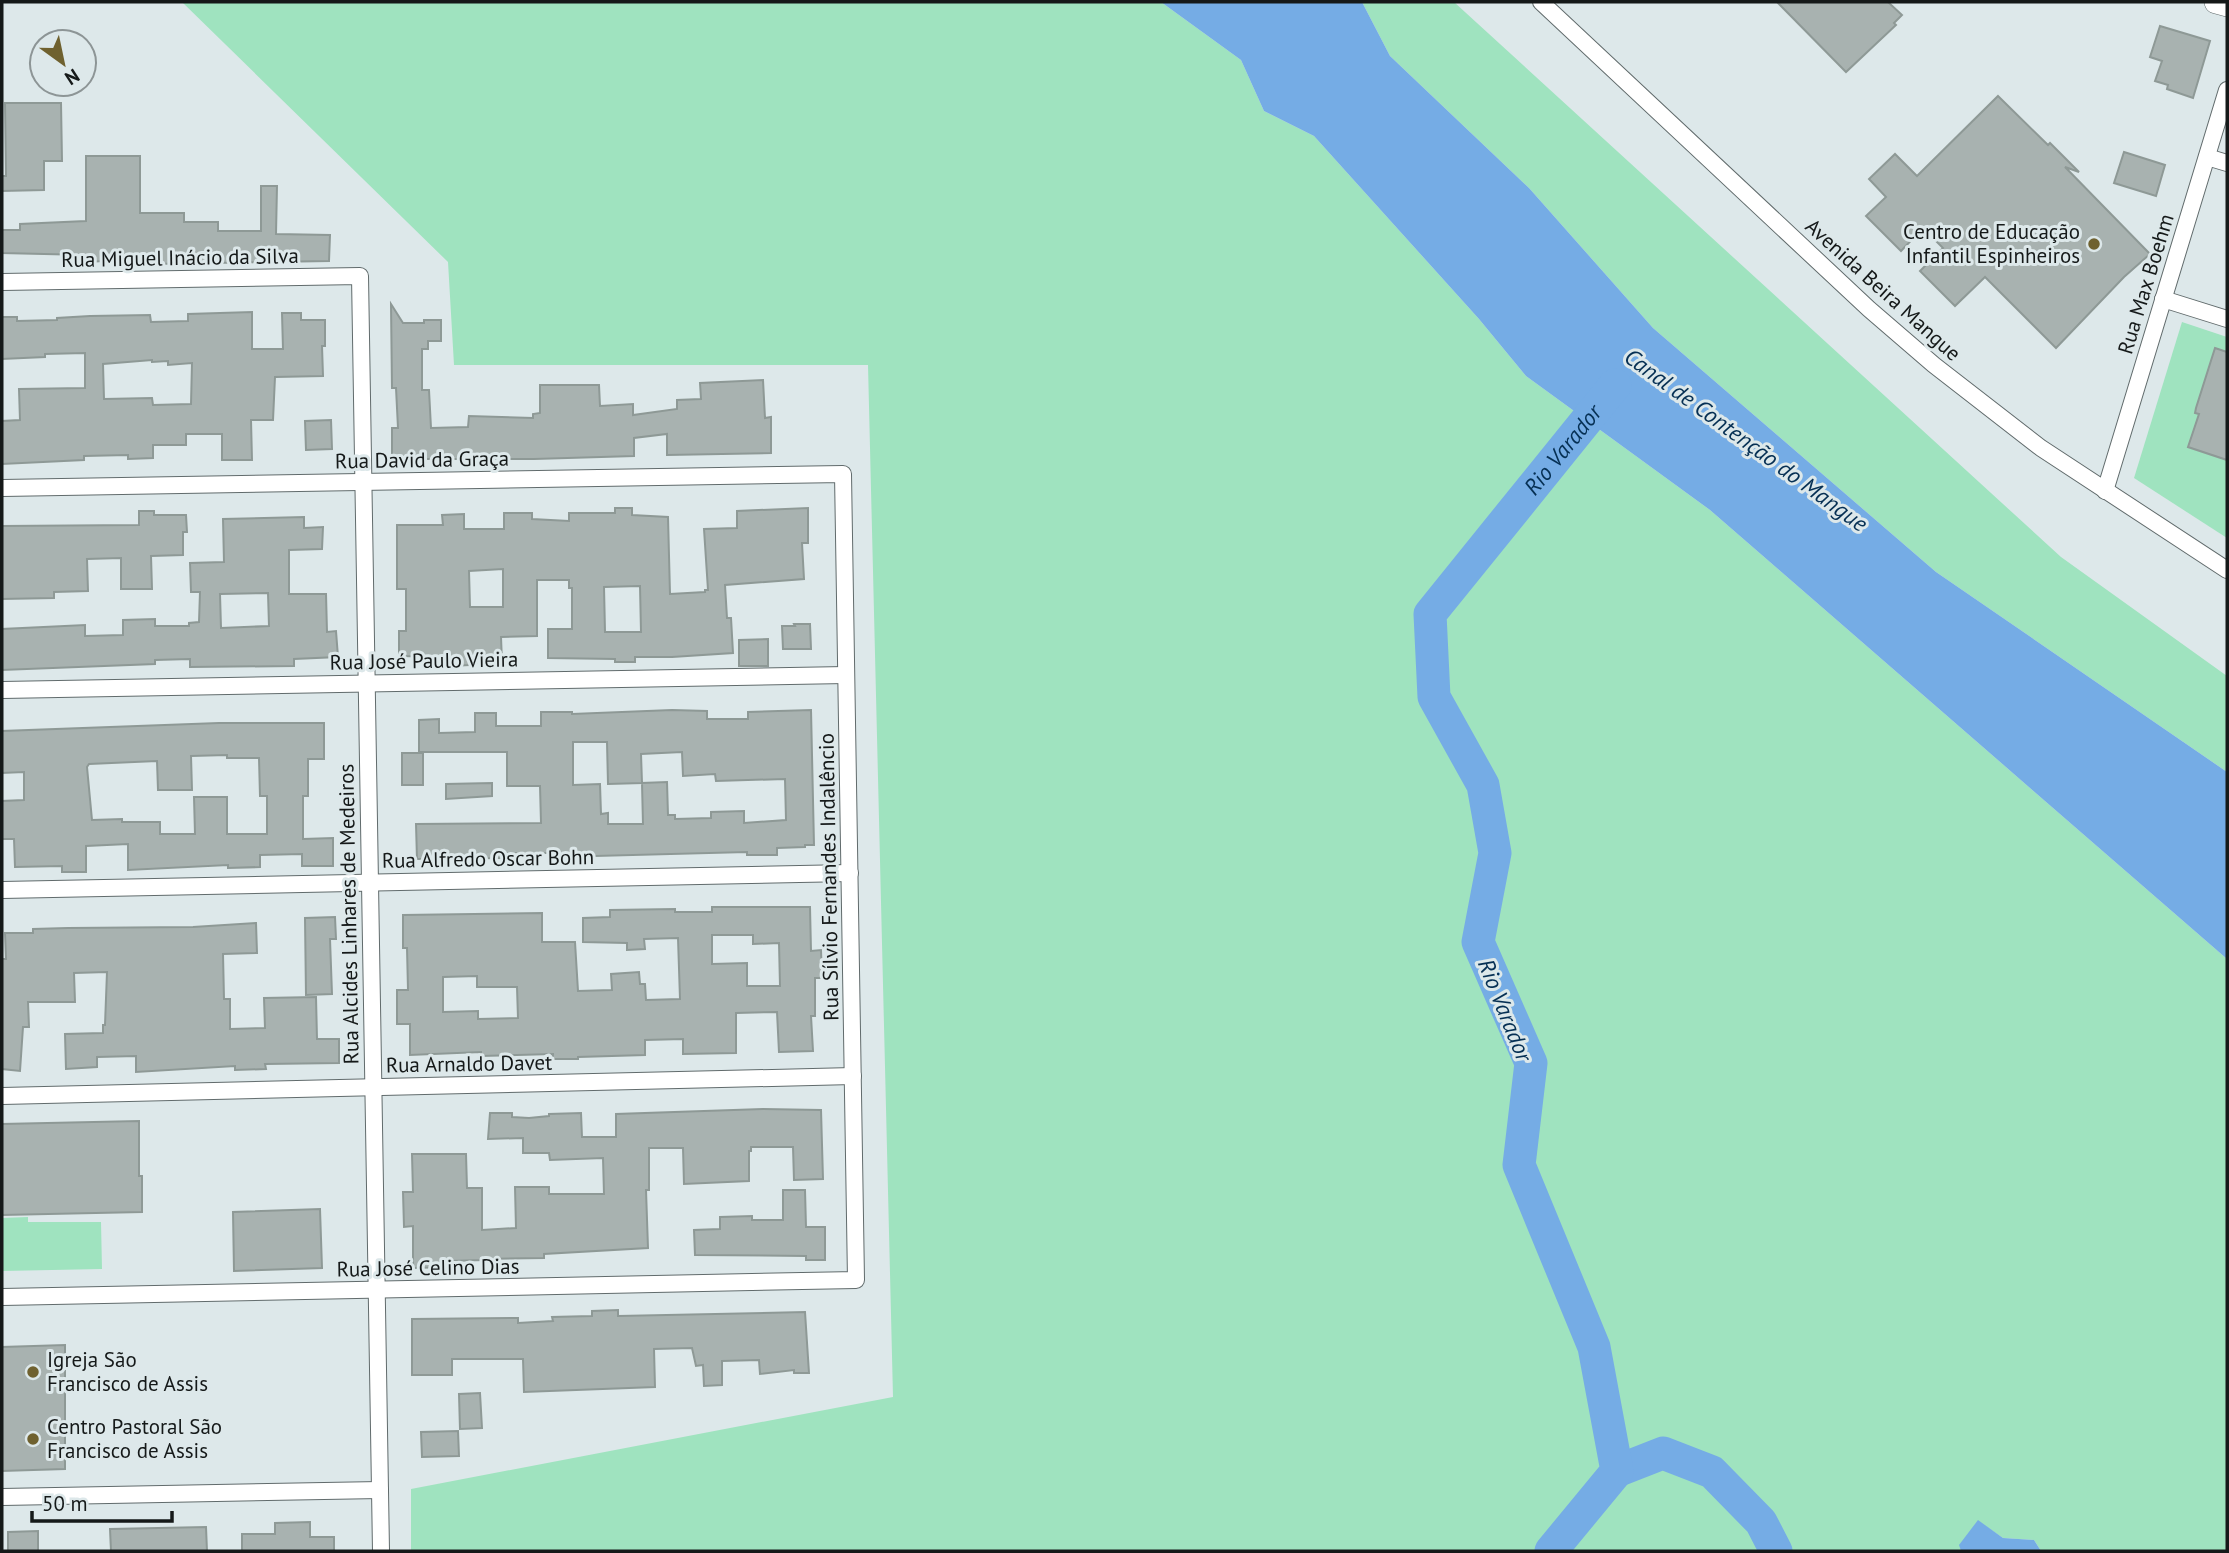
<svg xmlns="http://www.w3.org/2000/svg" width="2229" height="1553" viewBox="0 0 2229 1553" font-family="'PT Sans',sans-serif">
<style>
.green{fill:#9fe3bf}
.water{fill:#75ace5}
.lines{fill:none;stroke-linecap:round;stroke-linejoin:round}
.river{stroke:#75ace5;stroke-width:33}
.building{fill:#a8b2b0;stroke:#8e9996;stroke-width:2;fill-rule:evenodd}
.street-casing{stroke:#616b6c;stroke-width:18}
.secondary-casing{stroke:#616b6c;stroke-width:24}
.street{stroke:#fff;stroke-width:16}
.secondary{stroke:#fff;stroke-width:23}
.poi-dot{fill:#6f612f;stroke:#dde8ea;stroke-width:2.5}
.labels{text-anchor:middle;stroke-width:6;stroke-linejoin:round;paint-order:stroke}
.poi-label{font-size:21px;fill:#151919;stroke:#dde8ea;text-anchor:start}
.street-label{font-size:21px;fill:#151919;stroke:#dde8ea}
.water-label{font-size:23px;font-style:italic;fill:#063054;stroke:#dde8ea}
</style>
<rect width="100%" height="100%" fill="#dde8ea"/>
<!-- green -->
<g class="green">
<polygon points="182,2 1161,2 1241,60 1264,111 1314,136 1479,319 1526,376 1710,510 2227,959 2227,1551 2041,1551 2034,1540 2003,1538 1978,1521 1960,1545 1961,1551 411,1551 411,1489 893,1397 868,365 454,365 448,262"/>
<polygon points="1362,2 1454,2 2061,557 2227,676 2227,772 1936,572 1653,328 1529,188 1390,56"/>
<polygon points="2182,322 2227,337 2227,538 2134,478"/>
<polygon points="28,1217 28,1222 101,1222 102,1269 2,1271 2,1218"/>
</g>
<!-- water -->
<g class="water">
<polygon points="1161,2 1362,2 1390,56 1529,188 1653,328 1936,572 2227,772 2227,959 1710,510 1526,376 1479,319 1314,136 1264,111 1241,60"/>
<polygon points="1978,1520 2003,1538 2034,1540 2041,1551 1961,1551 1959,1545"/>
</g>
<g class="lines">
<!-- river -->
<g class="river">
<polyline points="1617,1471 1663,1453 1712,1472 1761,1522 1776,1551"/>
<path id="s1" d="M1551,1551L1617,1471L1594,1347L1519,1165L1531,1063L1478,942L1495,853L1483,785L1434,697L1430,614L1615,385"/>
</g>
</g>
<!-- building -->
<g class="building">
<polygon points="1777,2 1888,2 1902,15 1894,23 1896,25 1846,72"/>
<polygon points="2160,26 2210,41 2193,98 2167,89 2168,85 2155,81 2162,61 2150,57"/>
<polygon points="1998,96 2048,145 2050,143 2079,172 2065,167 2150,254 2124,277 2056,348 1985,277 1955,306 1920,271 1943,248 1923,228 1901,251 1866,216 1886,197 1869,179 1895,154 1917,176"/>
<polygon points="5,103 61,103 62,161 44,161 44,190 2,191 2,176 6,176"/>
<polygon points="2124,152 2165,165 2156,196 2114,183"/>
<polygon points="86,156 140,156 140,213 184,213 184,222 218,222 218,231 261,231 261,186 277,186 276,234 330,235 329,261 152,264 152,262 124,260 86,262 86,255 2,253 2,230 20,230 20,224 86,221"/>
<polygon points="391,304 403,323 424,323 424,320 441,320 441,341 428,341 428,349 422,349 422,390 429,390 431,428 468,427 469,416 533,418 533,414 540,413 540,385 599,385 600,406 633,404 633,415 677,409 677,400 701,399 700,383 763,380 765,418 771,417 771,453 667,455 667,434 634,438 634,456 534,459 392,459 392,428 398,428 396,388 392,388"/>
<path d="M252,312V349H283L282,313H301V320H325V346H322L323,376L275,377L273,420H251L252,460H222V434H186V445H153V458L128,459V455L84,456V460L2,464V421L20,420L19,389L85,388V353L45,354V357L2,359V317H17V321L57,320V318L90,316L150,315L151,322L188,321V314ZM152,360V362L168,361V365L192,363L191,404L153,405L152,398L104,399L103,364Z"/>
<polygon points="2215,348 2227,352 2227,460 2188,447 2199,414 2195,413 2196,408"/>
<polygon points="331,420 332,449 306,450 305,421"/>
<path d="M615,508H632V515L668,517L670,594L705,592V590H708L704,529L737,528V511L808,508V543H802L804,579L725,585L727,618H731L733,653L672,657H635V662H615V659L548,658V629H572V588H569V580H537V636L501,637L502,662L469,663V665L451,666V657L399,656V631H406V589H397V525H443L442,515L464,514V529H504V513H532V519L569,521V513H615ZM503,569V607H470L469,571ZM640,586L641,632H605L604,587Z"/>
<polygon points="139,511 154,511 154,515 186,515 187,532 183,532 183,555 151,556 152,589 121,589 121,558 87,559 88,591 54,592 54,598 2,599 2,526 139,525"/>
<path d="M304,517V528L323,527L322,549L289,550V594H326L327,632L336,631L338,657L294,659V666L190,667V659L155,660V664L2,670V629L85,625V636L123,635V620L155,619V626H189V623L199,622L200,592H191L190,563L224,562L223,519ZM268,593L269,626L221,628L220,594Z"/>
<polygon points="794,624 810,624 811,649 783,649 782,626 795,626"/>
<polygon points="768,639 768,666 739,666 739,640"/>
<path d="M672,710L707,711V719H748V712L811,710L814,845H805V847L777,848V855H747V852L557,857V854L549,853H504V858L417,859L416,824L541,823L540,786H507V752H419V720L439,719V733L475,732V713H496V726H541V712H572V714ZM573,742H607L608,784L642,783L641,754L682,752L683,776L715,774L716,781L785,779L786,820L744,823V811L711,812V818L675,819V815H668L667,782L642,783L643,824H608V813L601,814L600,784L573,785Z"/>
<path d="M219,723H324V759H308V796H303V839L333,838V866H302V854L260,855V867L228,868V865L128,870V844L86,846V872H62V866L15,867L14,839H2V801L24,800V772L2,773V731ZM227,755V758H259L260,796H267V834H227V797H194L195,834H160V822H122V819L92,820L87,767L89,764L157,761L158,790H192L191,756Z"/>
<rect x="402" y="753" width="21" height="32"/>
<polygon points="492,783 492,796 446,799 446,784"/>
<path d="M712,907H810L811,951L821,950L822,978H815V1016H811L813,1051L779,1052L777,1012L736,1013V1053L683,1054V1039L645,1040V1055L578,1057V1059H553V1054L481,1056V1052L410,1055V1024H397V990H408L407,948H403V915L542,913V942H575L578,991L612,990L611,974L639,972L640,984H645L646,1000L680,999L678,938L644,939L645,949L627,950V943L583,942V918L610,917V910L675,909V912H712ZM712,935H753V944L779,943L780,986H747V963L712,964ZM477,976V987H517L518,1018L478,1019V1011L443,1012V977Z"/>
<polygon points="335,917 336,939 330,939 332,994 306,995 305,918"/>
<polygon points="256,923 257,953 223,954 224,999 230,999 230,1029 265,1028 264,998 316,997 317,1039 339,1039 339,1063 265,1064 266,1069 235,1070 235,1066 136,1072 136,1056 97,1057 97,1067 66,1069 65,1034 103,1033 103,1025 105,1025 107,972 74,973 75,1002 28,1002 29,1027 23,1027 20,1071 2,1069 2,959 6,959 5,933 33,933 33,929 68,928 193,927"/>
<polygon points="763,1109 821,1110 823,1179 794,1180 793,1147 751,1147 751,1151 749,1151 749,1181 684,1184 683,1148 649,1148 649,1190 646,1190 648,1248 544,1254 544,1258 483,1259 483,1260 450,1261 450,1267 413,1268 413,1226 404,1227 403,1192 413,1192 412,1154 466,1154 467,1188 482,1188 482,1230 516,1228 515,1187 549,1187 549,1194 604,1194 603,1158 550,1160 549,1153 523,1153 523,1138 488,1139 490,1113 512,1113 512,1117 529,1118 549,1116 549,1114 581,1113 582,1137 616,1137 616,1114"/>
<polygon points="139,1121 139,1176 142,1176 142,1212 2,1215 2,1124"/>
<polygon points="783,1190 805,1190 806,1227 825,1227 825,1260 806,1260 806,1256 695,1255 694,1230 720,1229 720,1217 752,1216 752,1220 783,1220"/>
<polygon points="320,1209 322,1268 234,1271 233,1212"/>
<polygon points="618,1310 618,1316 805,1312 809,1373 794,1373 794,1370 760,1374 759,1360 722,1361 722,1385 704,1386 703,1365 696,1366 692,1348 654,1349 655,1387 524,1392 523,1359 452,1359 452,1375 412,1375 412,1319 518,1318 518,1323 553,1321 552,1317 592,1316 592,1311"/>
<polygon points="65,1345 65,1469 2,1471 2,1347"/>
<polygon points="480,1393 482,1428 460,1429 459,1394"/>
<polygon points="458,1431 459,1456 422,1457 421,1432"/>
<polygon points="310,1522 310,1537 334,1537 334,1551 242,1551 242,1534 275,1534 275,1523"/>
<polygon points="206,1527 207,1551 111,1551 110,1529"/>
<polygon points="38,1531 38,1551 8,1551 8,1532"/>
</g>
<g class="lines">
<defs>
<g id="street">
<polyline points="1541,2 1869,309 1934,365 2041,448 2227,570"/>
<polyline points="2207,157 2227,163"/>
<polyline points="2,282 360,276 381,1551"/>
<polyline points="2163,299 2227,319"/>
<polyline points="2,488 843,474 856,1280 2,1297"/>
<polyline points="2105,491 2227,90"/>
<polyline points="2,690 846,675"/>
<polyline points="2,890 850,873"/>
<polyline points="2,1096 853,1076"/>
<polyline points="2,1497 380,1490"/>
</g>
<polyline id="secondary" points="2216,2 2227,5"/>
</defs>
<!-- street casing -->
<use href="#street" class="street-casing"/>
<!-- secondary casing -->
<use href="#secondary" class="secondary-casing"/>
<!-- street -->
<use href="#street" class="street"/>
<!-- secondary -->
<use href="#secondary" class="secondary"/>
</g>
<!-- markers -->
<g class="poi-dot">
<circle cx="2094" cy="244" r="7"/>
<circle cx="33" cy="1372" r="7"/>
<circle cx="33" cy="1439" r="7"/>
</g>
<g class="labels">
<!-- poi labels -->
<g class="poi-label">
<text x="2080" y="239" text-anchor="end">Centro de Educação<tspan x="2080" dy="24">Infantil Espinheiros</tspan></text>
<text x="47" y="1367">Igreja São<tspan x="47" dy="24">Francisco de Assis</tspan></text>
<text x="47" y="1434">Centro Pastoral São<tspan x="47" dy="24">Francisco de Assis</tspan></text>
</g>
<!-- street labels -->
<g class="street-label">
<text transform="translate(180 258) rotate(-1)" y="7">Rua Miguel Inácio da Silva</text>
<text transform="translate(2146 284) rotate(-73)" y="7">Rua Max Boehm</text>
<text transform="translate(1883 290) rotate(42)" y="7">Avenida Beira Mangue</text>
<text transform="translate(422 460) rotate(-1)" y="7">Rua David da Graça</text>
<text transform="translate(424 661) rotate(-1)" y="7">Rua José Paulo Vieira</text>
<text transform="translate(488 859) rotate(-1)" y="7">Rua Alfredo Oscar Bohn</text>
<text transform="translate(829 877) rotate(-91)" y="7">Rua Sílvio Fernandes Indalêncio</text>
<text transform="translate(349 914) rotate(-91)" y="7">Rua Alcides Linhares de Medeiros</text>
<text transform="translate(469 1064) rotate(-1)" y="7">Rua Arnaldo Davet</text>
<text transform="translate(428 1268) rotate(-1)" y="7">Rua José Celino Dias</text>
</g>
<!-- water labels -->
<g class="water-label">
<text transform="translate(1746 440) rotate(36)" y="8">Canal de Contenção do Mangue</text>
<text dy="8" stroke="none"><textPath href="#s1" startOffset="1216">Rio Varador</textPath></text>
<text transform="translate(1505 1010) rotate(68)" y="8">Rio Varador</text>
</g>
</g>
<!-- border -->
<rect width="2229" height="1553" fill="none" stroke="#151919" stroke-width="7"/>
<!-- north arrow -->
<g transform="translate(63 63) rotate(147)"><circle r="33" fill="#dde8ea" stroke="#8d9596" stroke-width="2"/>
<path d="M0-5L12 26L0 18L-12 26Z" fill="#6f612f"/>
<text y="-10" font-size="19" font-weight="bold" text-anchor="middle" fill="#151919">N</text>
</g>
<!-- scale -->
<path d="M32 1511v10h140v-10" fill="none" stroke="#151919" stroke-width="3.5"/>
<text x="42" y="1511" font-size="21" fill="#151919" stroke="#dde8ea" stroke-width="5" paint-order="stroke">50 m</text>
</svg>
